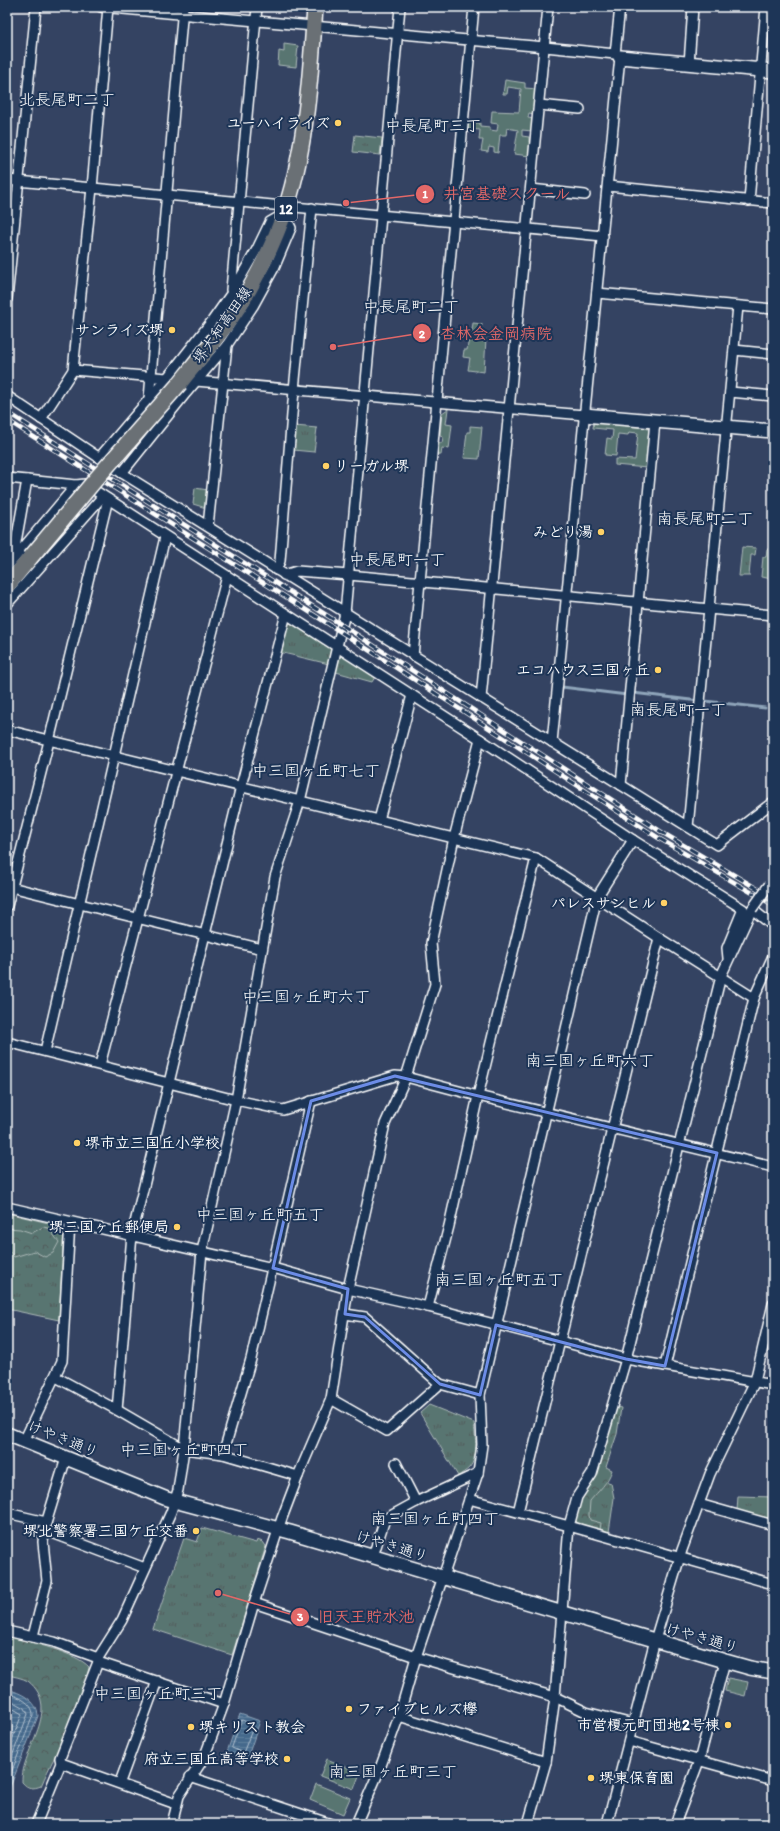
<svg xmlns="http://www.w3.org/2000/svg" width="780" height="1831" viewBox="0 0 780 1831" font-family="Itim,'Klee One',sans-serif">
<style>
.grass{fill:url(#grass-tufts);stroke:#acbab8}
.forest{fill:url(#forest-crowns);stroke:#acbab8}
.garden{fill:#597471;stroke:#acbab8}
.water{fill:url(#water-rules);stroke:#8fa5ba}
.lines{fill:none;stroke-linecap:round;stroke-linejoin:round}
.shore{stroke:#b4c3d1;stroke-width:1}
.stream{stroke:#8fa5ba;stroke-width:3}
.street-casing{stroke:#fff;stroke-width:12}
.secondary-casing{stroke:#fff;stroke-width:16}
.primary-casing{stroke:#fff;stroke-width:18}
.street{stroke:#1d3557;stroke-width:9}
.secondary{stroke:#1d3557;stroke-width:13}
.primary{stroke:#6a7074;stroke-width:15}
.rail-casing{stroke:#fff;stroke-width:4.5}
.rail{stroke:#1d3557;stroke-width:3;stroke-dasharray:9;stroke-linecap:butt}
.street-bridge-casing{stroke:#fff;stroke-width:12;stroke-linecap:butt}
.primary-bridge-casing{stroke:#fff;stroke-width:18;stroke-linecap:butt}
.street-bridge{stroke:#1d3557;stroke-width:9}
.primary-bridge{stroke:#6a7074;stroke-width:15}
.marked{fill:none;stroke:#6c8ce6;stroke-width:3;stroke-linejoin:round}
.poi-dot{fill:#ffd166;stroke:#1d3557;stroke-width:1.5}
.labels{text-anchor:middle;stroke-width:4;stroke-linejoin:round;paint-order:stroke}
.shield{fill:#1d3557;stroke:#bbc2cd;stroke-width:1}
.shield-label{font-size:14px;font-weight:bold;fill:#fff}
.poi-label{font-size:15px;font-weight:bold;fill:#fff;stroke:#1d3557;text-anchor:end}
.street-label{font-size:15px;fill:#fff;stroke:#1d3557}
.neighbourhood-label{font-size:16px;fill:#fff;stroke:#1d3557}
.leader{fill:none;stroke:#e26868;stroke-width:1.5}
.callout-dot{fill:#e26868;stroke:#1d3557;stroke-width:1.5}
.mark-label{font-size:12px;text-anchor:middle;font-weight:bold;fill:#fff}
.callout-label{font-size:16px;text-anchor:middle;font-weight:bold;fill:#e26868;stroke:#1d3557;stroke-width:4;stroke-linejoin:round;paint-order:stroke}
</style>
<defs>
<pattern id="grass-tufts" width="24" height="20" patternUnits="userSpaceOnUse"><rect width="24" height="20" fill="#597471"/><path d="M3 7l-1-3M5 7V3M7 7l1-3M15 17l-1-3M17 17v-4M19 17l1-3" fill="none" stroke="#515c5b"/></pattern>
<pattern id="forest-crowns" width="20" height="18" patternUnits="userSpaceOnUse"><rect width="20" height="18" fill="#597471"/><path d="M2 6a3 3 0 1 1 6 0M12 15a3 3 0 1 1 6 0" fill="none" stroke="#515c5b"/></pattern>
<pattern id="water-rules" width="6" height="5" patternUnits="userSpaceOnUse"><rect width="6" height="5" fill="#44698c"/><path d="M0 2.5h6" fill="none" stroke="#60809d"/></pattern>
</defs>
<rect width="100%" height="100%" fill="#344362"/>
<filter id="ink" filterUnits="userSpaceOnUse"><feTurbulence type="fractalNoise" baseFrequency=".025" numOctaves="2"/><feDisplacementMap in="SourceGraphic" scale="8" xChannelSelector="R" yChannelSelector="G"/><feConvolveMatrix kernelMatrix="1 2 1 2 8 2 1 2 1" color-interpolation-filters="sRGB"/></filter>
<g filter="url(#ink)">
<!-- grass -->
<g class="grass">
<polygon points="355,135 382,138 380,155 353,152"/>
<polygon points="295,426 317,428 314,452 293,450"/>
<polygon points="742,547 756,548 755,555 751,555 749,576 739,576"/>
<polygon points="290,623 331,648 332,652 329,664 279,652 286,624"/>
<polygon points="343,656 375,677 372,682 336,672 339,657"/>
<polygon points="7,1213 61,1226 64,1229 59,1320 7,1309"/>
<path d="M429,1405L474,1423C475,1437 479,1457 469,1468C466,1471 461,1474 458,1476L420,1413Z"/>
<polygon points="596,1478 611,1483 614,1498 609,1532 578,1523"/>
<polygon points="738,1496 773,1497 773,1521 737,1511"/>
<polygon points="202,1528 256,1543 257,1540 263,1542 266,1546 232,1655 153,1629 184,1538 197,1542"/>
<polygon points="728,1678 748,1682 745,1696 725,1691"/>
</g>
<!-- forest -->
<g class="forest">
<polygon points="43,1227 48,1228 59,1242 53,1253 45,1257 34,1251 14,1257 9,1251 9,1245 7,1243 7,1228 20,1229 32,1233"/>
<path d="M617,1407L621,1408L617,1434L606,1467L612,1470C608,1483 599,1490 590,1501L589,1515L590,1520L601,1523L600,1530L578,1523L575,1520L583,1494L596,1478Z"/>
<path d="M11,1637C30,1642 77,1653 89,1667C81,1709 58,1747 41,1786C33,1789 28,1789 22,1782C21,1749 63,1709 28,1681C23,1678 13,1676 7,1675V1639Z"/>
</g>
<!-- garden -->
<g class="garden">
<polygon points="284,44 298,46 296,67 278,65 279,51 284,52"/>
<polygon points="505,80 525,83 525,88 537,89 534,114 529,113 528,118 534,119 532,131 522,130 522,136 529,137 529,142 531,142 530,156 514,154 518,130 507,128 506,135 500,135 498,153 494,152 494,148 489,147 488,152 481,151 483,140 479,140 480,130 466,129 467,122 480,123 480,126 490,127 490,130 497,131 498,124 491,123 492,111 519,112 521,89 508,87 507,94 503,94"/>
<polygon points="473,323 482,324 480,338 486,339 484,372 468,370 470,358 463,357 464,350 467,350 469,337 471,337"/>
<polygon points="448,409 446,424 452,425 449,449 442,448 441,455 438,455 439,443 442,443 443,437 440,436 442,413"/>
<polygon points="594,422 647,428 650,432 647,468 615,465 615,459 635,460 638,433 629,432 628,435 618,434 616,456 605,455 607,438 612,439 613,430 593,428"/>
<polygon points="470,426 482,427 479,459 464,458 467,432 470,432"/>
<polygon points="195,488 208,490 206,508 193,504"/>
<polygon points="767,549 772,550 771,555 773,555 773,579 761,577 763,557 766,557"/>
<polygon points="327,1759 360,1773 354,1789 320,1776"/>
<polygon points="316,1784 350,1798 343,1814 310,1800"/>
</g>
<!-- water -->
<g class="water">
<path d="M7,1689C21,1693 37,1700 38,1716L7,1795Z"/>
<polygon points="240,1714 260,1721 247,1759 227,1752"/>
</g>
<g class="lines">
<!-- shore -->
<g class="shore">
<path d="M7,1693C18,1696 33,1703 33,1715L7,1784"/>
<polyline points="7,1698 25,1708 28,1714 7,1770"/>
<polyline points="7,1705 22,1714 7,1753"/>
<polygon points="242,1720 254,1725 243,1753 232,1748"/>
</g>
<!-- stream -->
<g class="stream">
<polyline points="562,687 627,695"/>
<polyline points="633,693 699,701"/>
<polyline points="705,701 765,708"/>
</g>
<defs>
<g id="street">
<polyline points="101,7 545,47 615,54 620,57 552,742"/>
<polyline points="615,54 620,7"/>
<polyline points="689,64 693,7"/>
<polyline points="539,105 580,109"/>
<polyline points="7,180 603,236"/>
<polyline points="608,186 773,203"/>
<polyline points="531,189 585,195"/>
<polyline points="749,201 766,7"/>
<polyline points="231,290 257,7"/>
<polyline points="597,293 773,309"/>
<polyline points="7,299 36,7"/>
<polyline points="734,350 773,354"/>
<polyline points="73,370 167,378"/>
<polyline points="196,381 584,415"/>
<polyline points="730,392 773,396"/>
<polyline points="7,396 122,473 717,845 773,802"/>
<polyline points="149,399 183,7"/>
<polyline points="41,419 73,370 92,188 108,7"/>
<polyline points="99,458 167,378 212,321 231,294 257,249 270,222 284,214 291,228 275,266 253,306 227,345 186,393 122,473"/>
<polyline points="7,478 76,485 85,484 480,739 633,840 743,909 727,948 728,958"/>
<polyline points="208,526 227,345"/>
<polyline points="13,559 27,480"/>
<polyline points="7,567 76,485"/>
<polyline points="276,570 280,561 294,390 312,208"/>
<polyline points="284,575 297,571 349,575 773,615"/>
<polyline points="7,604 103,496"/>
<polyline points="413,656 474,7"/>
<polyline points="481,698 548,7"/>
<polyline points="7,730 536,858 659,938 754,998"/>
<polyline points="621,785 655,421"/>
<polyline points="379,820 412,695"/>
<polyline points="688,827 738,306"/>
<polyline points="7,886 262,949"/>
<polyline points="7,906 49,741 108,499"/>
<polyline points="7,1042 236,1100 283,1110 395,1076 406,1077 478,1096 773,1167"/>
<polyline points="45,1051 165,537"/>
<polyline points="100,1065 227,576"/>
<polyline points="7,1207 273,1268 348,1289 428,1307 560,1341 626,1359 773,1385"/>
<polyline points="428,1307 449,1226 478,1096 536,858"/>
<polyline points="345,1314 365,1317 440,1384"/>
<polyline points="665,1366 754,998 773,956"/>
<polyline points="56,1377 117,1410 184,1449 223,1454 298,1476"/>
<polyline points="331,1399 387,1431 440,1384 480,1395 597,897 633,840"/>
<polyline points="117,1410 132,1235 241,786 286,614"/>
<polyline points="24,1441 62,1361 70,1222"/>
<polyline points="223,1454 251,1359 311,1101"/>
<polyline points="396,1463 416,1502"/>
<polyline points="469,1499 569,1526 773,1584"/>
<polyline points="699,1504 773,1525"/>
<polyline points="518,1512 659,938"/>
<polyline points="7,1513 46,1522"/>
<polyline points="44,1530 145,1568"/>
<polyline points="373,1556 385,1519 416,1502 478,1473"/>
<polyline points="254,1603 416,1657 555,1697 586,1712 633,1724"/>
<polyline points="7,1631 54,1642 98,1658 98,1662 60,1758 61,1763 36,1824"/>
<polyline points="33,1636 47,1581 43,1542 44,1530 66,1458"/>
<polyline points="98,1658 122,1620 171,1512 178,1490 184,1449 202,1251 236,1100 275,877 300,801 345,613 400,7"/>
<polyline points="98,1662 224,1704"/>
<polyline points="399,1716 546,1762"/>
<polyline points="629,1741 773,1781"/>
<polyline points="61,1763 176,1804"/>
<polyline points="190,1777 331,1824"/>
<polyline points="120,1782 157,1681"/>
<polyline points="172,1824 179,1796 204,1758 224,1704 254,1603 282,1518 298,1476 331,1399 348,1289 385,1124 406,1077 435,984 431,943 454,838 480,739"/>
<polyline points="356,1824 379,1771 399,1716 416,1657 478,1473 482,1445 480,1395"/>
<polyline points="528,1824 546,1762 555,1697 569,1526 577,1497 592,1474 626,1359 721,976 752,909 773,926"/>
<polyline points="607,1824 655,1640 682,1550 710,1474 755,1381 773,1304"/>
<polyline points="675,1824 699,1761 725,1661"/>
</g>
<g id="secondary">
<polyline points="620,57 773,71"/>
<polyline points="584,415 773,431"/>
<polyline points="7,1434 167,1499 290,1532 725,1661 750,1668 773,1672"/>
</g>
<g id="primary">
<path d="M180,383C204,353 231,322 250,288C264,263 277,235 286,208C306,148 311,71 315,7"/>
<polyline points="7,586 30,558"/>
</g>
</defs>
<!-- street casing -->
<use href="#street" class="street-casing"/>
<!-- secondary casing -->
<use href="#secondary" class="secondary-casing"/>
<!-- primary casing -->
<use href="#primary" class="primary-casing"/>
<!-- street -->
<use href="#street" class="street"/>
<!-- secondary -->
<use href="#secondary" class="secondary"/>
<!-- primary -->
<use href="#primary" class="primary"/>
<defs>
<g id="rail">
<polyline points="7,412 342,625 663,833 773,898"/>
<polyline points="7,420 341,632 660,839 773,905"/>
</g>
</defs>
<!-- rail casing -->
<use href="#rail" class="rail-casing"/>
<!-- rail -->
<use href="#rail" class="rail"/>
<defs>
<polyline id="street-bridge" points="752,909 769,885"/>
<polyline id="primary-bridge" points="30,558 96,479 180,383"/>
</defs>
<!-- street-bridge casing -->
<use href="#street-bridge" class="street-bridge-casing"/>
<!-- primary-bridge casing -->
<use href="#primary-bridge" class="primary-bridge-casing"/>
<!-- street-bridge -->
<use href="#street-bridge" class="street-bridge"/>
<!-- primary-bridge -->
<use href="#primary-bridge" class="primary-bridge"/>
</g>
</g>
<!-- marked area -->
<path class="marked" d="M395,1076L717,1153L665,1366L626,1359L496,1325L480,1395L440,1384L365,1317L345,1314L348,1289L273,1268L311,1101Z"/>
<!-- markers -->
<g class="poi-dot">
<circle cx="338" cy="123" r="4"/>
<circle cx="172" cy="330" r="4"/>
<circle cx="326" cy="466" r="4"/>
<circle cx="601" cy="532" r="4"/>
<circle cx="658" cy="670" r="4"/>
<circle cx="664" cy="903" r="4"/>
<circle cx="77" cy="1143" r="4"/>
<circle cx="177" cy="1227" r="4"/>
<circle cx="196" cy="1531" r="4"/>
<circle cx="349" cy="1709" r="4"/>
<circle cx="728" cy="1725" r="4"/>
<circle cx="191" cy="1727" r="4"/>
<circle cx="287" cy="1759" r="4"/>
<circle cx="591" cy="1778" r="4"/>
</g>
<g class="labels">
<!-- shield labels -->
<rect class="shield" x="275" y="197" width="22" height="24" rx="3"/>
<g class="shield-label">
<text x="286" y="214">12</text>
</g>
<!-- poi labels -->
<g class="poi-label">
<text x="330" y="128">ユーハイライズ</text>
<text x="164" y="335">サンライズ堺</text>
<text x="334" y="471" text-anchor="start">リーガル堺</text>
<text x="593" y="537">みどり湯</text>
<text x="650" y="675">エコハウス三国ヶ丘</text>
<text x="656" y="908">パレスサンヒル</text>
<text x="85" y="1148" text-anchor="start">堺市立三国丘小学校</text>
<text x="169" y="1232">堺三国ヶ丘郵便局</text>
<text x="188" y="1536">堺北警察署三国ケ丘交番</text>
<text x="357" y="1714" text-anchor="start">ファイブヒルズ欅</text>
<text x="720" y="1730">市営榎元町団地2号棟</text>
<text x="199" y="1732" text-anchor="start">堺キリスト教会</text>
<text x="279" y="1764">府立三国丘高等学校</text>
<text x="599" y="1783" text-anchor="start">堺東保育園</text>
</g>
<!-- street labels -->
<g class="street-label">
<text transform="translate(222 325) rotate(-55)" y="5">堺大和高田線</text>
<text transform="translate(63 1439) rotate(22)" y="5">けやき通り</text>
<text transform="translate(392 1546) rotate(17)" y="5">けやき通り</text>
<text transform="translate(702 1638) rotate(16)" y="5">けやき通り</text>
</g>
<!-- neighbourhood labels -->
<g class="neighbourhood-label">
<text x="67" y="105">北長尾町二丁</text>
<text x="433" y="131">中長尾町三丁</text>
<text x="411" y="312">中長尾町二丁</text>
<text x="705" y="524">南長尾町二丁</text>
<text x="397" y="565">中長尾町一丁</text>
<text x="678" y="715">南長尾町一丁</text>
<text x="316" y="776">中三国ヶ丘町七丁</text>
<text x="306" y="1002">中三国ヶ丘町六丁</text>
<text x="590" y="1066">南三国ヶ丘町六丁</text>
<text x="260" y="1220">中三国ヶ丘町五丁</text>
<text x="499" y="1285">南三国ヶ丘町五丁</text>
<text x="184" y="1455">中三国ヶ丘町四丁</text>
<text x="435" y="1524">南三国ヶ丘町四丁</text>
<text x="158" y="1699">中三国ヶ丘町三丁</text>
<text x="393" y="1777">南三国ヶ丘町三丁</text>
</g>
</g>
<!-- callouts -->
<path class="leader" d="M346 203L425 194M333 347L422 333M218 1593L300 1617"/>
<g class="callout-dot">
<circle cx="346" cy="203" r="4"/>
<circle cx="333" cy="347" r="4"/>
<circle cx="218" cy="1593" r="4"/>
<circle cx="425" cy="194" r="10"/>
<circle cx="422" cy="333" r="10"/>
<circle cx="300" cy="1617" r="10"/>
</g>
<g class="mark-label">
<text x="425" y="198">1</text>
<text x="422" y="338">2</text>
<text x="300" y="1621">3</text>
</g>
<g class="callout-label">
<text x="507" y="199">井宮基礎スクール</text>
<text x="496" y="339">杏林会金岡病院</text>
<text x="366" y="1622">旧天王貯水池</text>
</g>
<!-- margin -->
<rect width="780" height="1831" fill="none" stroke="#1d3557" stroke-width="24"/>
<rect x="12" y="12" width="756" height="1807" fill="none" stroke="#fff" stroke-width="1.5" filter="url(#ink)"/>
</svg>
